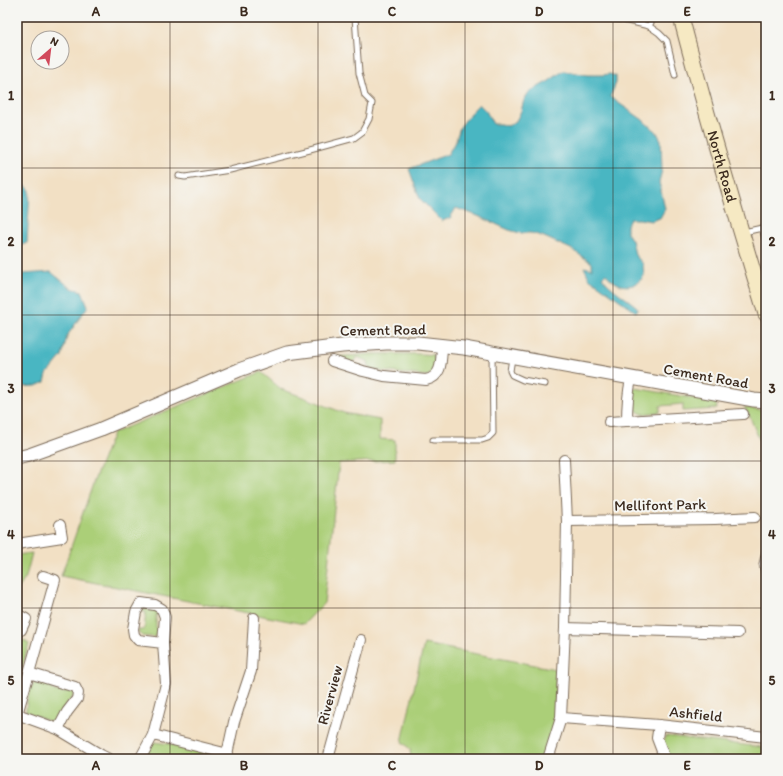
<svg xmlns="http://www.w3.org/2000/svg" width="783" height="776" viewBox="0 0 783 776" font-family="Itim,sans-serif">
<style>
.green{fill:#abcf78;stroke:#737c4b}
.water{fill:#48b6c2;stroke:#427070}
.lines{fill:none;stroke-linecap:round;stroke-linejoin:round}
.service-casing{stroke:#7b6a58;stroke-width:7}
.minor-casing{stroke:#7b6a58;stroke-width:12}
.tertiary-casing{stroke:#7b6a58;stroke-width:15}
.secondary-casing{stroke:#7b6a58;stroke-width:17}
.service{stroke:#fff;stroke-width:5}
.minor{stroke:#fff;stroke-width:10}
.tertiary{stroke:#fff;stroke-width:13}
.secondary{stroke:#f6e9c3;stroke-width:15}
.grid{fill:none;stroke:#3b2a1e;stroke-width:1;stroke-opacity:0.55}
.labels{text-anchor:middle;stroke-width:4;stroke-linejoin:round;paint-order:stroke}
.street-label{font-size:15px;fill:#3b2a1e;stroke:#f6f6f2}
.neatline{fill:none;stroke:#3b2a1e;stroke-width:1.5}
.grid-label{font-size:13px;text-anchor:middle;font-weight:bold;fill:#3b2a1e}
</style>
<rect width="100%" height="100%" fill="#f6f6f2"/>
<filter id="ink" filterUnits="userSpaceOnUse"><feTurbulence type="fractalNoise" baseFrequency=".025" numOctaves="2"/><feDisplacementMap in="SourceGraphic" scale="8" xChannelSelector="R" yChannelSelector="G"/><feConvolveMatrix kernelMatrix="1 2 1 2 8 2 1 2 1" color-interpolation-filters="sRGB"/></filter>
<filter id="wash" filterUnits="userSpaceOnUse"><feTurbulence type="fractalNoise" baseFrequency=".012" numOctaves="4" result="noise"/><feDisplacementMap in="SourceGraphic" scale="16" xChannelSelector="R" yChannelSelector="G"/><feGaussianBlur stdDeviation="0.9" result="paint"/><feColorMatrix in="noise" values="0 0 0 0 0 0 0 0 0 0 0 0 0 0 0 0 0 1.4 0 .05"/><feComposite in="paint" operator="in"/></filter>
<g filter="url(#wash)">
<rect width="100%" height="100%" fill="#f2e0c4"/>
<!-- green -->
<g class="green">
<polygon points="372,354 422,354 433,355 435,362 434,372 427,376 380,371 372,370 369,367 368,361 357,357 354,361 348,364 332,357"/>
<polygon points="261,372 281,389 311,400 344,413 380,420 380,439 395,440 395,460 339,463 324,603 304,624 61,576 94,481 113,433"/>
<polygon points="635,388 716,402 717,409 683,411 683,404 660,406 660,412 642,414 637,411 633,406 631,401"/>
<polygon points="744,407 766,411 766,440 760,441 749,415"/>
<polygon points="32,553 26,577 17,591 17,555"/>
<polygon points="146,608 155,610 158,612 158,614 156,615 156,628 158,629 157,634 155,637 142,636 138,631 138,630 144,630 146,612 140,611 142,609"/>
<polygon points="17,636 29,644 21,671 17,668"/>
<polygon points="424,644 556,669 554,730 545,759 411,759 410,749 402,742"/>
<path d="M37,680L53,683L52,690L65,693L67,688L73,691L74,696L67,703L56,722H51L26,712C26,703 29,690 34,683H37Z"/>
<path d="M666,736L762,747L763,753L759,759H670C666,751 661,744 666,736Z"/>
<polygon points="154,742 170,744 216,756 219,759 144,759"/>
</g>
<!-- water -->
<g class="water">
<path d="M563,71L572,72L587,75H602L610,74L616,76V83L610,97L643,120L647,124L656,131L661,140L662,170L659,182L665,209L660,218L651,221L640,219H630L627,225V233L632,240L635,255L643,264L644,276C642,278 640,281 637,283C626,290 613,283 606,274L602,277C611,290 626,297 638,308L636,312L589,278L584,267L592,269V263L571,249L542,236L531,233H520L509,230L478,216L456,208L450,218L442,221L420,199L409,169L448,154L456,140L460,127L474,109L479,104L486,111L493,124H500L508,126L516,121L521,111L524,100L529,92L549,81Z"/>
<polygon points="17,178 30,190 27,243 17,247"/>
<polygon points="51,272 71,288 82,291 88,306 67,336 62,356 47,374 45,382 36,386 17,387 17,279 23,274"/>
</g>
</g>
<g filter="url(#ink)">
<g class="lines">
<defs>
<g id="service">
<polyline points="610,17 649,26 659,33 667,41 675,75"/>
<polyline points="649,26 654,17"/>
<polyline points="179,176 185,177 230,170 310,150 354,138 362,132 369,119 372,103 365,96 359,73 355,17"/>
<polyline points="744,232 762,228 766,242"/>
<polyline points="512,358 510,371 512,375 523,380 545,384"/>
<polyline points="433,440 482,440 488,438 493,433 492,354"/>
<polyline points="766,546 762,564 766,580"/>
</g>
<g id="minor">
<path d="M332,361L363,371L384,376L426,380C443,377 441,359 442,346"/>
<path d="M627,421C627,406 628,393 631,379"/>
<polyline points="609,422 743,414"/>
<polyline points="567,521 715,519 755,517"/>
<polyline points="17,544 62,537 60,525"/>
<polyline points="17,614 26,619 21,630"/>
<polyline points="565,628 738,633"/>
<polyline points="29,673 75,687 78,693 77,699 67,712 58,729"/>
<polyline points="17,714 29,673 55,580 43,576"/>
<polyline points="17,714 58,729 101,755 109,759"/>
<polyline points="561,718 659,725 766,737"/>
<polyline points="659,725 657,738 665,759"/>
<polyline points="153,735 228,754"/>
<polyline points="140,759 153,735 166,684 163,643 165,617 162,609 155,605 141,603 136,612 133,629 134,635 138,640 163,643"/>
<polyline points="226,759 234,722 251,671 254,618"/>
<polyline points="328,759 361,640"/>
<polyline points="548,759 561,718 565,628 567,521 564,460"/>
<polyline points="765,759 766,758"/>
</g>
<polyline id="tertiary" points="17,458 29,455 101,429 239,370 287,353 342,346 386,343 418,343 464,348 754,400 766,401"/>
<g id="secondary">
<path id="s1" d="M681,17C707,117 736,216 766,314"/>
</g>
</defs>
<!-- service casing -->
<use href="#service" class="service-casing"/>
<!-- minor casing -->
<use href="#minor" class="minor-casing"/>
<!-- tertiary casing -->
<use href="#tertiary" class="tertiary-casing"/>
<!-- secondary casing -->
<use href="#secondary" class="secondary-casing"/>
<!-- service -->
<use href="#service" class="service"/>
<!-- minor -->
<use href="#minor" class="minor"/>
<!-- tertiary -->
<use href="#tertiary" class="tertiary"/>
<!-- secondary -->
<use href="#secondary" class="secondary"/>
</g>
</g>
<!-- grid -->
<path class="grid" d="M170,17V759M318,17V759M465,17V759M613,17V759M17,168H766M17,315H766M17,461H766M17,608H766"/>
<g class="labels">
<!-- street labels -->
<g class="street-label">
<text dy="5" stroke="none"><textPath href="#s1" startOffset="155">North Road</textPath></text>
<text transform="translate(383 330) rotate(-1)" y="5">Cement Road</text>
<text transform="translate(706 376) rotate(10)" y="5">Cement Road</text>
<text transform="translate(660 505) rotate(-1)" y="5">Mellifont Park</text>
<text transform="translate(330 695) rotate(-75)" y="5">Riverview</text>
<text transform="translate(696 714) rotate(6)" y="5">Ashfield</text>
</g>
</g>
<!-- margin -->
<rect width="783" height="776" fill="none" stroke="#f6f6f2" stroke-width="44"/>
<!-- north arrow -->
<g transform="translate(50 50) rotate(28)"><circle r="19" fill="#f6f6f2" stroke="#aba49d"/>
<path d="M0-3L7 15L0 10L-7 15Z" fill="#d1495b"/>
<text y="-6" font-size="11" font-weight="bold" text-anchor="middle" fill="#3b2a1e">N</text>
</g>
<rect x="22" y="22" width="739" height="732" class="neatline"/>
<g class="grid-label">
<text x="96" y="16">A</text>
<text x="244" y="16">B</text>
<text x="392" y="16">C</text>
<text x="539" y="16">D</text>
<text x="687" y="16">E</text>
<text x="11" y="100">1</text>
<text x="772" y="100">1</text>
<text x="11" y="246">2</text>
<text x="772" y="246">2</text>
<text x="11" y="393">3</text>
<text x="772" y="393">3</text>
<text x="11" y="539">4</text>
<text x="772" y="539">4</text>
<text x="11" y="685">5</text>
<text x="772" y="685">5</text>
<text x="96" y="770">A</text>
<text x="244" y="770">B</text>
<text x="392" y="770">C</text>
<text x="539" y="770">D</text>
<text x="687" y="770">E</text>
</g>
</svg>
